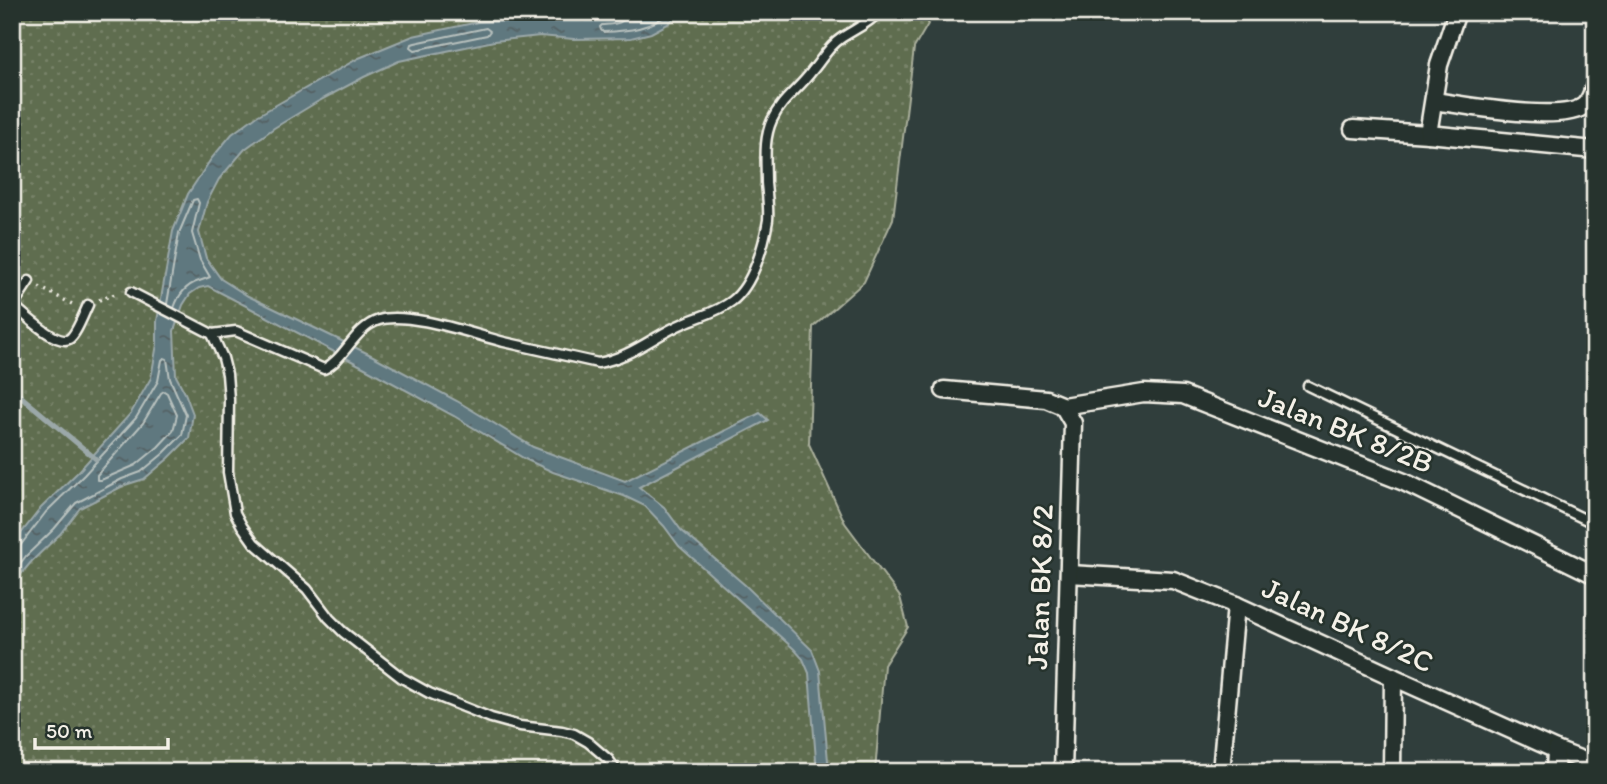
<svg xmlns="http://www.w3.org/2000/svg" width="1607" height="784" viewBox="0 0 1607 784" font-family="Itim,sans-serif">
<style>
.grass{fill:url(#grass-dots);stroke:#aaaf9c;stroke-width:2}
.water{fill:url(#water-ripples);stroke:#9ba8a9;stroke-width:2}
.lines{fill:none;stroke-linecap:round;stroke-linejoin:round}
.shore{stroke:#b8c1be;stroke-width:2}
.stream{stroke:#9ba8a9;stroke-width:5}
.service-casing{stroke:#f4f1e8;stroke-width:13}
.minor-casing{stroke:#f4f1e8;stroke-width:21}
.path{stroke:#f4f1e8;stroke-width:3.5;stroke-dasharray:2 5;stroke-linecap:butt}
.service{stroke:#26332d;stroke-width:8}
.minor{stroke:#26332d;stroke-width:16}
.labels{text-anchor:middle;stroke-width:5;stroke-linejoin:round;paint-order:stroke}
.street-label{font-size:30px;fill:#f4f1e8;stroke:#26332d}
</style>
<defs>
<pattern id="grass-dots" width="8" height="8" patternUnits="userSpaceOnUse" patternTransform="scale(1.75)"><rect width="8" height="8" fill="#5f6d4f"/><path d="M2 2h.1M6 6h.1" fill="none" stroke="#778268" stroke-width="1.8" stroke-linecap="round"/></pattern>
<pattern id="water-ripples" width="26" height="14" patternUnits="userSpaceOnUse" patternTransform="scale(1.75)"><rect width="26" height="14" fill="#5f787f"/><path d="M2 4q2-2 4 0t4 0M15 11q2-2 4 0t4 0" fill="none" stroke="#546062"/></pattern>
</defs>
<rect width="100%" height="100%" fill="#303e3c"/>
<filter id="ink" filterUnits="userSpaceOnUse"><feTurbulence type="fractalNoise" baseFrequency=".0143" numOctaves="2"/><feDisplacementMap in="SourceGraphic" scale="14" xChannelSelector="R" yChannelSelector="G"/><feConvolveMatrix kernelMatrix="1 2 1 2 8 2 1 2 1" color-interpolation-filters="sRGB"/></filter>
<g filter="url(#ink)">
<!-- grass -->
<polygon class="grass" points="12,12 935,12 914,48 893,219 864,282 813,327 809,444 845,523 900,597 908,627 884,665 875,772 12,772"/>
<!-- water -->
<polygon class="water" points="633,12 681,12 668,24 651,33 631,38 574,39 540,36 494,41 399,61 364,77 317,102 274,128 245,149 219,179 207,202 199,232 206,258 221,279 248,296 373,356 457,401 533,447 625,481 760,413 768,420 639,487 664,507 681,530 745,585 812,650 820,671 829,772 817,772 809,673 803,659 794,649 679,546 664,526 645,506 624,496 553,472 525,459 454,416 365,368 208,286 199,288 190,294 183,305 174,331 176,376 185,393 193,414 189,438 169,458 144,479 125,485 80,508 60,534 32,561 12,585 12,545 41,508 79,471 131,413 151,378 157,344 157,321 173,231 188,194 211,159 232,134 255,117 359,58 413,36 478,22 529,20 582,20 614,17"/>
<g class="lines">
<!-- shore -->
<g class="shore">
<path d="M627,12C626,25 612,24 602,25L600,27L601,30L603,32C628,31 651,29 670,12"/>
<polygon points="486,28 490,31 487,35 415,50 411,47 412,44 415,43"/>
<path d="M167,304L179,233L193,200L197,199L199,203L192,233L200,260L210,277C206,279 202,280 199,281C186,285 178,296 174,308"/>
<polygon points="164,391 167,393 177,415 173,431 158,447 136,465 101,480 97,480 97,475 143,423 161,393"/>
<polyline points="12,549 20,546 46,512 84,475 136,418 158,381 162,360 164,358 167,359 170,379 186,415 182,435 164,453 141,472 122,479 76,503 54,529 26,556 12,574"/>
</g>
<!-- stream -->
<polyline class="stream" points="12,389 96,459"/>
<defs>
<g id="service">
<path d="M131,292L212,334L236,331L324,369C345,359 354,328 379,320C408,311 472,334 504,342C535,349 566,356 598,363C630,358 655,335 684,323C700,316 718,312 732,301C753,285 764,245 768,220C769,208 767,195 766,183C766,161 763,140 772,120C781,100 799,89 812,71C821,61 828,47 840,39C853,30 868,24 879,12"/>
<path d="M13,305C24,314 56,346 69,339C76,335 84,313 88,305"/>
<polyline points="12,307 29,281"/>
<polyline points="212,334 223,358 227,374 229,399 228,472 235,513 242,526 254,543 307,589 329,618 343,632 402,678 429,693 491,718 520,726 562,731 574,734 588,742 609,760 617,772"/>
<polyline points="1308,386 1595,524"/>
</g>
<g id="minor">
<path d="M1434,101C1463,105 1564,124 1585,105C1590,100 1593,91 1595,85"/>
<polyline points="1353,129 1428,134 1595,150"/>
<polyline points="1428,134 1439,65 1457,12"/>
<polyline points="944,390 1046,399 1063,406"/>
<polyline points="1063,406 1144,393 1183,395 1404,482 1595,575"/>
<polyline points="1069,574 1173,580 1236,605 1393,677 1556,750 1595,765"/>
<polyline points="1063,772 1073,423 1063,406"/>
<polyline points="1221,772 1236,605"/>
<polyline points="1392,772 1393,677"/>
<polyline points="1555,772 1556,750"/>
</g>
</defs>
<!-- service casing -->
<use href="#service" class="service-casing"/>
<!-- minor casing -->
<use href="#minor" class="minor-casing"/>
<!-- path -->
<g class="path">
<polyline points="12,272 20,276"/>
<polyline points="39,287 76,306"/>
<polyline points="99,300 118,293"/>
</g>
<!-- service -->
<use href="#service" class="service"/>
<!-- minor -->
<use href="#minor" class="minor"/>
</g>
</g>
<g class="labels">
<!-- street labels -->
<g class="street-label">
<text transform="translate(1346 430) rotate(22)" y="10">Jalan BK 8/2B</text>
<text transform="translate(1040 587) rotate(-88)" y="10">Jalan BK 8/2</text>
<text transform="translate(1348 625) rotate(25)" y="10">Jalan BK 8/2C</text>
</g>
</g>
<!-- margin -->
<rect width="1607" height="784" fill="none" stroke="#26332d" stroke-width="42"/>
<rect x="21" y="21" width="1565" height="742" fill="none" stroke="#f4f1e8" stroke-width="2.5" filter="url(#ink)"/>
<!-- scale -->
<path d="M35 738v10h133v-10" fill="none" stroke="#f4f1e8" stroke-width="3.5"/>
<text x="46" y="738" font-size="21" fill="#f4f1e8" stroke="#26332d" stroke-width="5" paint-order="stroke">50 m</text>
</svg>
